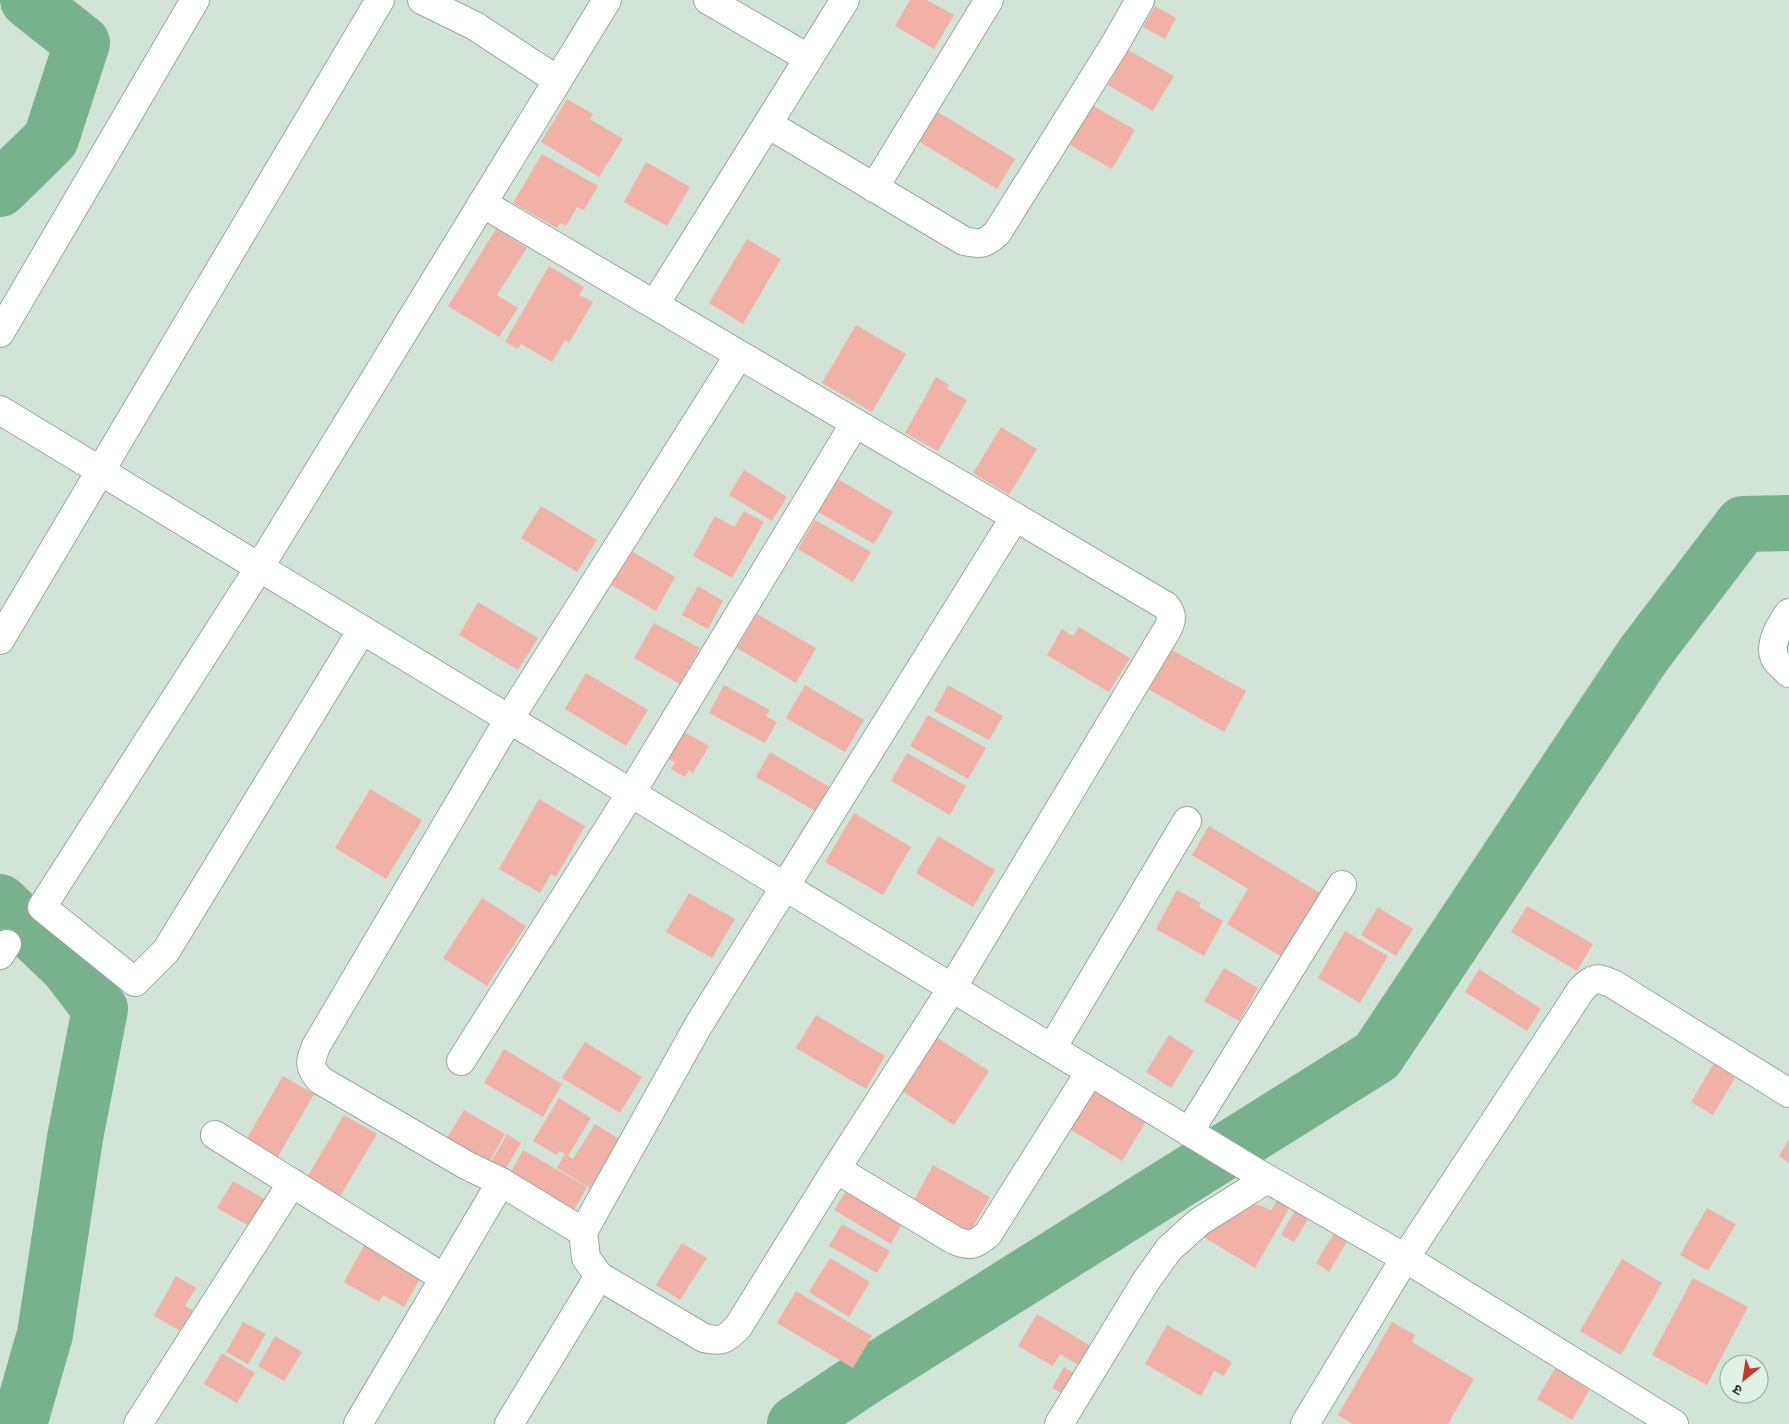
<svg xmlns="http://www.w3.org/2000/svg" width="1789" height="1424" viewBox="0 0 1789 1424" font-family="Lato,'Noto Sans Devanagari',sans-serif">
<style>
.lines{fill:none;stroke-linecap:round;stroke-linejoin:round}
.river{stroke:#77b18e;stroke-width:56}
.building{fill:#f2b1a6}
.minor-casing{stroke:#97a99d;stroke-width:30}
.minor{stroke:#fff;stroke-width:28}
</style>
<rect width="100%" height="100%" fill="#d2e4d8"/>
<g class="lines">
<!-- river -->
<g class="river">
<polyline points="0,189 51,139 82,43 28,0"/>
<polyline points="0,902 68,967 100,1009 75,1138 45,1334 22,1414 17,1424"/>
<polyline points="795,1424 870,1374 1377,1056 1644,654 1743,524 1789,523"/>
</g>
</g>
<!-- building -->
<g class="building">
<polygon points="910,0 927,0 954,15 934,49 895,26"/>
<polygon points="1155,6 1176,18 1165,39 1143,27"/>
<polygon points="1128,50 1174,76 1153,111 1108,85"/>
<polygon points="567,99 593,114 590,119 623,139 599,177 541,142"/>
<polygon points="1092,105 1135,130 1112,169 1070,145"/>
<polygon points="933,109 1015,159 997,189 915,139"/>
<polygon points="542,154 598,186 584,210 577,207 566,226 560,223 557,228 513,203"/>
<polygon points="646,162 690,187 667,226 624,202"/>
<polygon points="496,229 527,248 497,295 518,308 499,337 448,306"/>
<polygon points="747,239 781,259 743,324 709,303"/>
<polygon points="549,266 584,287 579,295 593,302 569,343 565,340 552,362 521,344 518,349 505,342"/>
<polygon points="856,325 906,354 872,412 822,383"/>
<polygon points="936,377 949,385 947,389 967,400 938,451 905,433"/>
<polygon points="1001,427 1037,449 1009,495 973,473"/>
<polygon points="744,470 787,497 772,521 729,495"/>
<polygon points="838,479 893,512 874,544 818,512"/>
<polygon points="541,506 597,540 577,572 521,538"/>
<polygon points="744,511 764,522 732,578 693,556 715,516 734,527"/>
<polygon points="815,520 871,552 853,582 798,549"/>
<polygon points="630,550 675,577 656,611 610,584"/>
<polygon points="698,586 723,601 708,629 682,615"/>
<polygon points="478,602 538,638 518,670 459,635"/>
<polygon points="757,614 816,648 796,683 737,648"/>
<polygon points="654,623 700,648 680,684 634,658"/>
<polygon points="1079,627 1130,658 1109,692 1047,655 1062,629 1073,636"/>
<polygon points="1170,649 1246,691 1224,732 1148,689"/>
<polygon points="586,673 648,710 626,746 565,709"/>
<polygon points="724,685 770,710 766,716 777,722 765,743 709,713"/>
<polygon points="805,685 864,720 845,752 786,718"/>
<polygon points="948,685 1003,716 989,740 934,711"/>
<polygon points="928,715 986,748 968,779 910,746"/>
<polygon points="684,732 709,746 693,773 689,770 685,777 671,769 675,762 668,759"/>
<polygon points="770,752 831,788 817,812 756,777"/>
<polygon points="907,753 966,786 950,815 891,781"/>
<polygon points="370,789 422,820 386,879 335,848"/>
<polygon points="539,799 585,826 556,877 551,874 540,893 499,869"/>
<polygon points="854,813 911,847 883,895 825,862"/>
<polygon points="1209,826 1325,896 1287,960 1227,924 1248,889 1192,855"/>
<polygon points="938,836 995,870 973,907 916,873"/>
<polygon points="1177,890 1201,903 1199,907 1223,921 1204,956 1156,929"/>
<polygon points="689,893 735,919 712,958 666,932"/>
<polygon points="482,898 526,926 487,986 443,958"/>
<polygon points="1527,906 1593,944 1577,971 1511,932"/>
<polygon points="1378,907 1413,929 1396,956 1361,935"/>
<polygon points="1345,931 1388,956 1360,1003 1318,978"/>
<polygon points="1224,968 1258,988 1239,1021 1204,1001"/>
<polygon points="1479,969 1541,1009 1527,1031 1465,992"/>
<polygon points="816,1015 885,1056 866,1089 796,1048"/>
<polygon points="933,1035 989,1071 954,1125 899,1089"/>
<polygon points="1169,1035 1194,1051 1171,1088 1146,1072"/>
<polygon points="585,1042 642,1077 620,1113 562,1078"/>
<polygon points="504,1049 562,1084 543,1117 484,1083"/>
<polygon points="1717,1058 1739,1071 1713,1115 1691,1102"/>
<polygon points="283,1076 314,1094 276,1160 245,1142"/>
<polygon points="1090,1085 1147,1120 1122,1161 1065,1126"/>
<polygon points="559,1098 591,1118 568,1156 573,1159 595,1124 619,1139 590,1188 557,1168 565,1154 559,1151 557,1155 533,1141"/>
<polygon points="464,1110 505,1134 488,1164 446,1140"/>
<polygon points="344,1115 377,1134 339,1198 306,1179"/>
<polygon points="507,1134 521,1143 505,1170 491,1162"/>
<polygon points="1789,1139 1789,1163 1779,1156"/>
<polygon points="523,1150 587,1187 574,1210 583,1215 503,1186"/>
<polygon points="933,1165 990,1197 970,1232 914,1200"/>
<polygon points="233,1181 266,1200 251,1227 217,1208"/>
<polygon points="846,1191 902,1224 891,1244 834,1210"/>
<polygon points="1282,1193 1294,1200 1255,1268 1195,1232 1246,1200 1271,1210"/>
<polygon points="1300,1201 1314,1209 1294,1242 1281,1235"/>
<polygon points="1707,1208 1736,1224 1708,1271 1680,1255"/>
<polygon points="842,1224 890,1251 877,1273 829,1246"/>
<polygon points="1336,1230 1349,1238 1329,1272 1316,1263"/>
<polygon points="366,1242 422,1275 404,1307 383,1295 379,1302 344,1282"/>
<polygon points="682,1243 707,1258 680,1300 656,1285"/>
<polygon points="830,1258 870,1282 849,1317 809,1292"/>
<polygon points="1622,1259 1662,1283 1621,1355 1580,1331"/>
<polygon points="176,1276 196,1288 185,1306 203,1316 191,1337 154,1316"/>
<polygon points="1693,1278 1748,1307 1707,1385 1652,1355"/>
<polygon points="796,1291 872,1336 853,1368 777,1323"/>
<polygon points="1037,1314 1096,1349 1085,1369 1060,1354 1053,1366 1018,1346"/>
<polygon points="243,1322 266,1334 248,1364 226,1352"/>
<polygon points="1392,1322 1415,1335 1412,1342 1474,1379 1448,1424 1353,1424 1338,1415"/>
<polygon points="1167,1325 1232,1362 1224,1376 1214,1371 1201,1396 1145,1364"/>
<polygon points="275,1336 302,1352 284,1381 258,1366"/>
<polygon points="222,1353 255,1373 237,1403 204,1384"/>
<polygon points="1557,1365 1592,1386 1572,1420 1537,1399"/>
<polygon points="1064,1367 1080,1377 1068,1397 1052,1388"/>
</g>
<g class="lines">
<defs>
<g id="minor">
<polyline points="422,0 475,26 557,80"/>
<polyline points="708,0 808,58"/>
<path d="M768,124L964,241C980,245 985,244 997,233L1115,44L1140,0"/>
<polyline points="874,188 989,0"/>
<path d="M482,203L1166,606C1173,615 1172,620 1167,630L952,988L836,1169L738,1327C725,1340 722,1342 704,1338L599,1276"/>
<polyline points="655,304 845,0"/>
<polyline points="0,333 195,0"/>
<polyline points="0,410 1257,1173 1405,1258 1674,1424"/>
<path d="M1789,613C1781,624 1768,644 1775,658C1778,664 1784,668 1789,673"/>
<polyline points="362,630 166,951 135,982 42,907 259,568 607,0"/>
<polyline points="0,640 380,0"/>
<polyline points="0,955 7,944"/>
<polyline points="1052,1048 1187,821"/>
<polyline points="461,1061 631,793 855,423"/>
<polyline points="1189,1132 1342,885"/>
<polyline points="215,1135 444,1278"/>
<path d="M836,1169L954,1240C970,1247 975,1245 988,1234L1090,1072"/>
<path d="M583,1232L501,1182L466,1165L320,1080C308,1066 310,1062 316,1046L509,719L739,355"/>
<polyline points="138,1424 292,1183"/>
<polyline points="358,1424 501,1182"/>
<polyline points="509,1424 599,1276 586,1258 583,1232 698,1026 1015,517"/>
<polyline points="1059,1424 1146,1281 1169,1249 1199,1222 1267,1179"/>
<path d="M1305,1424L1405,1258L1581,990C1593,977 1597,977 1613,984L1789,1093"/>
</g>
</defs>
<!-- minor casing -->
<use href="#minor" class="minor-casing"/>
<!-- minor -->
<use href="#minor" class="minor"/>
</g>
<!-- north arrow -->
<g transform="translate(1744 1379) rotate(210)"><circle r="24" fill="#dff2e5" stroke="#97a69c"/>
<path d="M0-4L9 19L0 12L-9 19Z" fill="#c5382a"/>
<text y="-8" font-size="14" font-weight="bold" text-anchor="middle" fill="#2c342f">उ</text>
</g>
</svg>
